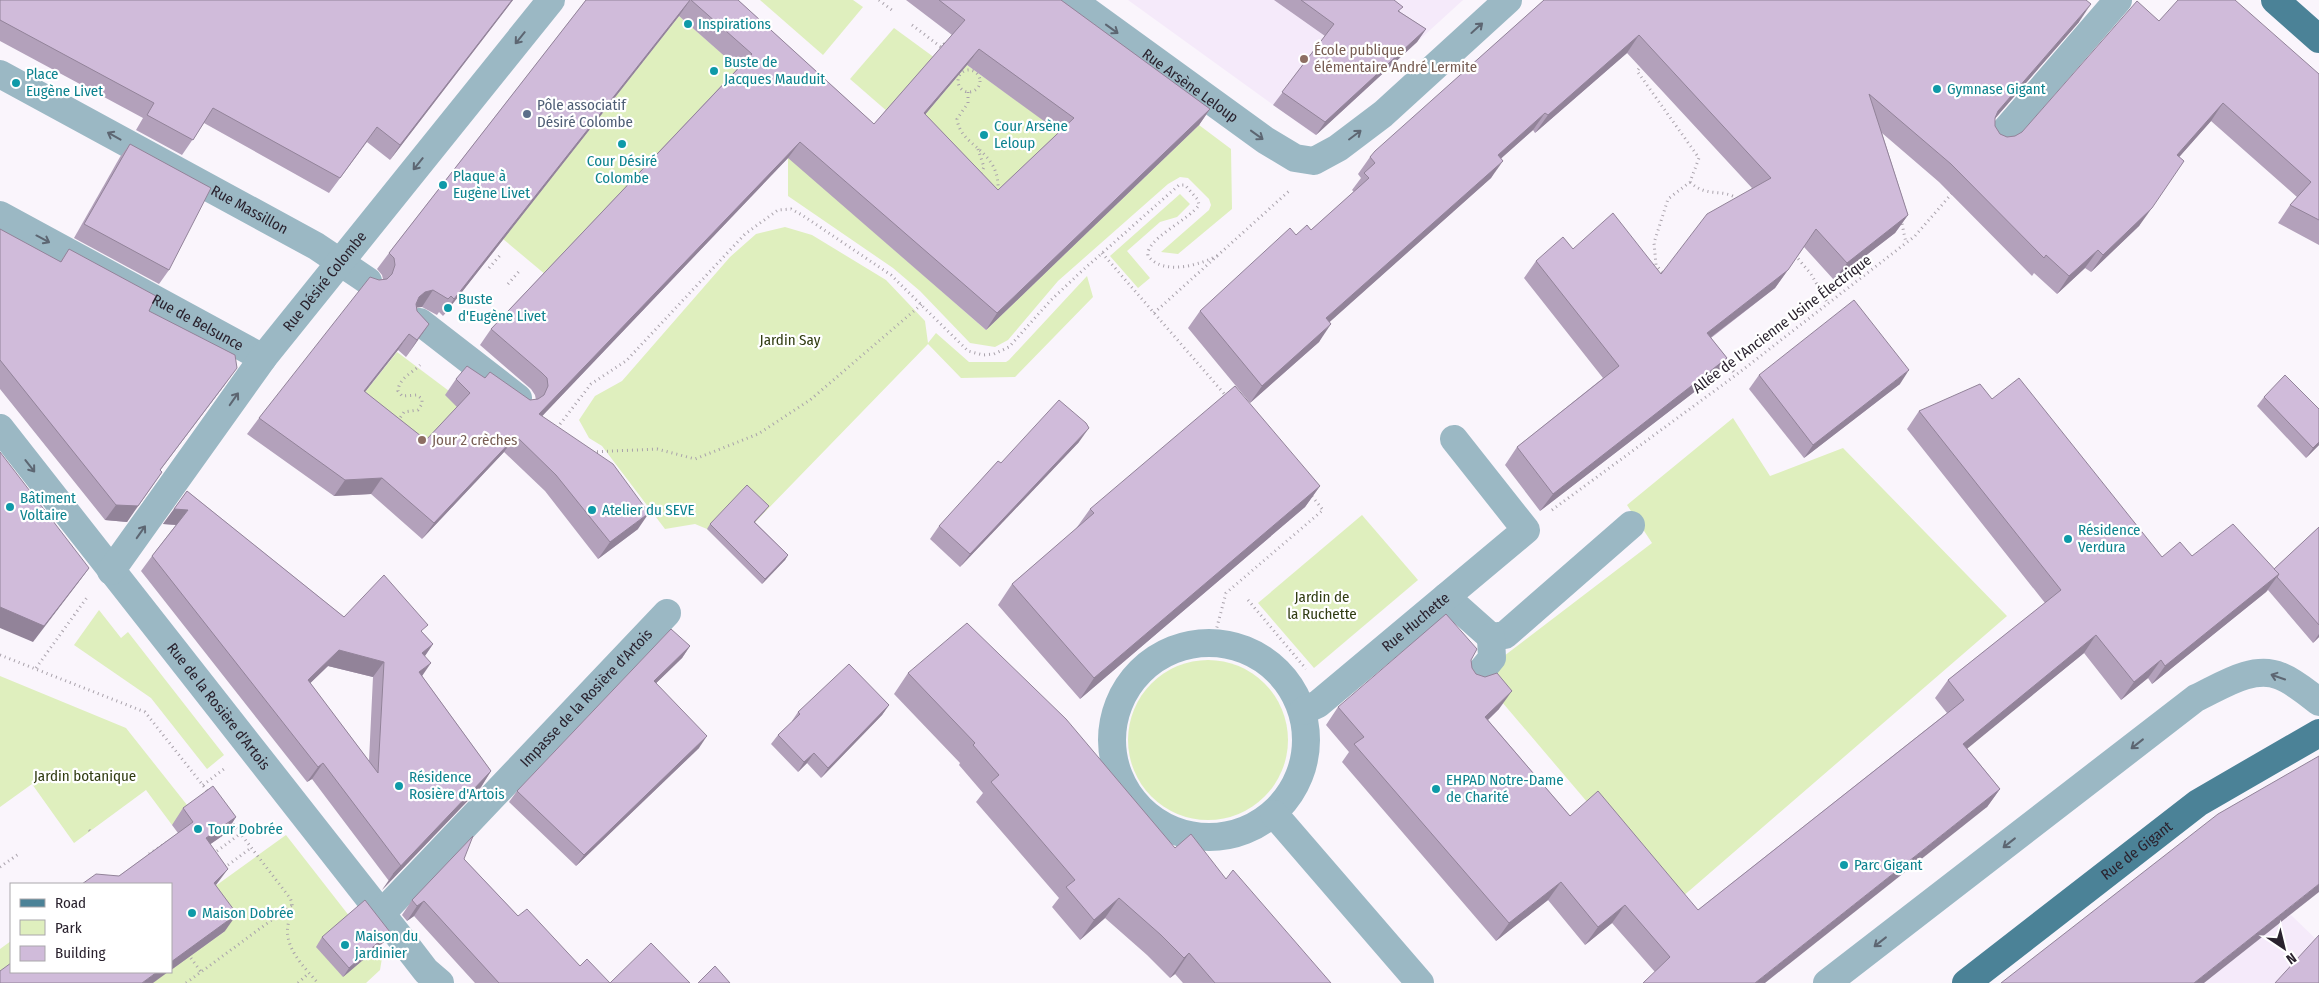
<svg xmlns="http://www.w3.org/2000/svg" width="2319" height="983" viewBox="0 0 2319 983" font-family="'Fira Sans Condensed',sans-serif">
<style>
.built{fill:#f5eafa}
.green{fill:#dfefbe}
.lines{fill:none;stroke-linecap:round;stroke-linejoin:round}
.path{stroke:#a9a2ab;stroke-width:3;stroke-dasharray:1 4;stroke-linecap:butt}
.minor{stroke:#9bb8c4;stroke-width:28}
.major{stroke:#4b8297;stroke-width:28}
.wall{fill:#b3a1bb;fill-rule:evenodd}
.shaded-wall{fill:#928399}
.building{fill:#d0bbda;stroke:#928399;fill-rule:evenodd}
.oneway{stroke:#5d6672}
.culture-dot{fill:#0f9aa8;stroke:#fff;stroke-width:2}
.education-dot{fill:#8d6e63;stroke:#fff;stroke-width:2}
.service-dot{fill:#5c6f8a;stroke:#fff;stroke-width:2}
.labels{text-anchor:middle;stroke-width:4.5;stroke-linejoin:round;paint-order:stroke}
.culture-label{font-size:15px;fill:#0d838f;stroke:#fff;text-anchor:start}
.education-label{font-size:15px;fill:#785e54;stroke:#fff;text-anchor:start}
.street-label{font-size:15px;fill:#2a222e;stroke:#fff}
.service-label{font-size:15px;fill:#4e5e75;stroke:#fff;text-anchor:start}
.park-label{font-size:15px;fill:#313c12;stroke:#fff}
</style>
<rect width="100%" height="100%" fill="#faf5fc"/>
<!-- built -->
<g class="built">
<polygon points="1128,0 1463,0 1315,135"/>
<polygon points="2291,915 2319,942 2319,983 2132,983"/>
</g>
<!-- green -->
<g class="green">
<polygon points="760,0 853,0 863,7 823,55"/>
<polygon points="679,16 741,70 546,275 503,239"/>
<polygon points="894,28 935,58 888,112 850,79"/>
<polygon points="967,65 1063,134 986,207 913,129"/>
<polygon points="1199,125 1231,149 1232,209 1178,254 1161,252 1209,210 1211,205 1209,199 1188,178 1180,177 1168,184 1058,281 1008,340 995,347 970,343 920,291 893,268 788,196 788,157 986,330"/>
<polygon points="1180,194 1190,204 1177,217 1160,222 1127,251 1150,278 1138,288 1110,256"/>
<polygon points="785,227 812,235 886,280 925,321 928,343 936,333 969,362 1006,362 1009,360 1087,276 1093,297 1015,377 961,378 928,344 729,549 707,529 695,524 665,529 602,446 589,438 579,420 595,396 622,381 730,257 756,234"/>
<polygon points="397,352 465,403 417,458 353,407"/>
<polygon points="1733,418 1770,476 1843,448 2007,616 1674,904 1479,675 1652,543 1627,505"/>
<polygon points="1362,515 1418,580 1314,668 1258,603"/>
<polygon points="99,610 121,638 128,632 224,755 207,769 151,698 74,645"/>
<circle cx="1208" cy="740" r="80"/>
<polygon points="0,676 126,728 191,810 172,825 146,790 74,843 32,784 0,807"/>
<polygon points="286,835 382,958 380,970 366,983 150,983 142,972 171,972 171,937 178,932 194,953 225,931 214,887"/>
<polygon points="11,941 11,968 0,977 0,949"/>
</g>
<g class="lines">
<!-- path -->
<g class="path">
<polyline points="879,0 893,11"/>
<polyline points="912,25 941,47 944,44 946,45"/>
<polyline points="1642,65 1637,71 1699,158 1690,182 1668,199 1654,243 1656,265 1664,274"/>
<circle cx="969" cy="81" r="11"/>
<path d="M968,92V103L957,119C961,149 1001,148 998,193"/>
<polyline points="978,149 984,167 980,175"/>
<path d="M1690,182C1708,199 1723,187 1739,200"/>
<polyline points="1901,219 1906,243"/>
<polyline points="1102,253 1227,397"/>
<polyline points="1795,255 1811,274 1828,304"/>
<polyline points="489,268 502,253"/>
<polyline points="508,284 521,269"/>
<polyline points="1154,313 1289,191"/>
<polyline points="1724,359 1736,375"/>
<path d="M401,422L400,418L404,412L418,410L422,404V399L417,395L402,396L398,391C399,378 411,374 420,365"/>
<path d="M557,428L591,384L626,361L745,234L778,210L791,209L802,215L891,275L968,351L983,355L994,354L1009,347L1051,300L1083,270L1179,185H1185L1198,200L1199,205C1189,220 1145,239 1148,256C1164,276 1200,265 1219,255"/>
<polyline points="592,452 657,449 695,459 758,434 810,400 922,304"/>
<polyline points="1552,510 1736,375 1915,236 1954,191"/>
<polyline points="1248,600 1306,669"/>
<polyline points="1213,642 1226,593 1323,510 1311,495"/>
<polyline points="0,655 145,712 209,793"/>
<polyline points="36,668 88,596"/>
<polyline points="203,785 224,769"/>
<path d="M230,820L290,898C295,908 290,914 288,925C284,948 304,967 318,983"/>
<polyline points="89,830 91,832"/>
<polyline points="149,854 174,838"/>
<polyline points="213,854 240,834"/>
<polyline points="0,867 20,853"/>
<polyline points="224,868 251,848"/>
<polyline points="188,954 201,972"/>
<polyline points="186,983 292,905"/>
<polyline points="298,983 309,973"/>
</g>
<!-- minor -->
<g class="minor">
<path id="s1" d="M1072,0L1265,140L1295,158L1314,161L1338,148L1383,114L1508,0"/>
<path id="s2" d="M0,74L316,246L368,281"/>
<polyline points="1998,139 2118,0"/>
<path id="s3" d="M0,215L263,358"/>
<polyline points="420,322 518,398"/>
<path id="s4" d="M0,428L409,949L426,971L440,983"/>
<path id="s5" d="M111,571L263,358L551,0"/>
<polyline points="1446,597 1491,637 1505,635 1631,525"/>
<circle cx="1209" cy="740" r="97"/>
<polyline points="1474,680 1492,658 1491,637"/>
<path id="s6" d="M1303,711L1318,704L1526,530L1454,439"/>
<polyline points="1274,814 1420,983"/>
<path id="s7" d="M381,914L667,613"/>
<path d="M1827,983L2196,698C2220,687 2253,664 2280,676C2293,681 2308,693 2319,702"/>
</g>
<!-- major -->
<g class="major">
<polyline points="2275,0 2319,39"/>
<path id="s8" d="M1966,983L2198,803L2319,733"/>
</g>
</g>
<!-- wall -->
<g class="wall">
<polygon points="0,0 513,0 390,160 367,142 329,193 204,123 182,155 136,130 143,118 0,41"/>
<path d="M586,0H738L874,124L952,35L906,0H1061L1210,109L1199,125L986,330L788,158L542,416L638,529L598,559L545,491L504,452L422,539L371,494L334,496L247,434L259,418L379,280L383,279L382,275L377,269L389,253ZM679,16L738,68L491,329L480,345L531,389L535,395L536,400H530L485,378L456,379L445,395L457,407L426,440L365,392L398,350L406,357L418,340L416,307H422L437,315L439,312L443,316ZM967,65L1059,132L998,190L925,114Z"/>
<polygon points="1274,0 1394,0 1400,12 1426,29 1417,42 1316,135 1273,105 1325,36"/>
<polygon points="1544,0 2079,22 1995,118 1995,126 2000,134 2007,137 2015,136 2022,132 2159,21 2319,74 2319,245 2278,223 2290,205 2297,197 2211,121 2179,157 2139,226 2091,272 2085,268 2057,294 2034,273 2032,276 1939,182 1882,133 1908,215 1895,233 1834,280 1804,247 1775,288 1711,338 1727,358 1715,376 1540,511 1505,465 1517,447 1603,378 1524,278 1536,261 1573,249 1661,274 1752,188 1627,53 1535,133 1533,130 1501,158 1491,178 1329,322 1319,342 1250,403 1188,328 1200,311 1296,235 1311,230 1354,192 1352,190 1361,178 1358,174 1370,157"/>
<polygon points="130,144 169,270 159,284 74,238 120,157"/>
<polygon points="0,229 60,262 69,249 149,311 226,383 160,470 127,522 105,520 0,389"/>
<polygon points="1759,375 1900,384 1804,458 1749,389"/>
<polygon points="2264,397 2319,409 2319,445 2306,458 2257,406"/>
<polygon points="1992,399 2162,557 2192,556 2274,569 2319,527 2319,637 2313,643 2268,590 2266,592 2152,684 2148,678 2121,700 2084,653 1967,748 2000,789 1987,807 1655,972 1612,923 1585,945 1548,900 1496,941 1342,762 1349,752 1326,725 1338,707 1471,660 1472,668 1499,709 1488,720 1570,816 1698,910 1947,713 1935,698 1948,680 2045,603 1907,429 1919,411"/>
<polygon points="1079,442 960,567 930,539 939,526 1001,463"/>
<polygon points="1320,486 1305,507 1080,699 998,605 1012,584 1075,530 1090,509"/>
<path d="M187,491L344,617L423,633L433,644L425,656L422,676L491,771L481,787L382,890L389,881L312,779L307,782L141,571L152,556L176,525L163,524ZM328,666L373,677L369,761L310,683Z"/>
<polygon points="765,511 755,522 788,555 785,560 762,584 707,529 710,524"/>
<polygon points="690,646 682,658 656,683 699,748 576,866 509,802 517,791"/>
<polygon points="908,673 1175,848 1226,879 1331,983 1183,983 1175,974 1170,978 1147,955 1105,918 1080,940 1052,907 1059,898 976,802 983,793 959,765 960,763 894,694"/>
<polygon points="889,705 882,715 821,778 807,763 798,772 771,744 778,735 792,722 792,721 798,712"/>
<polygon points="183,808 236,817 225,834 210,844 216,885 225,931 171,970 171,884 119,876 178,833 172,825"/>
<polygon points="464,859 518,916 580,966 610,983 475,983 414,916 407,921 402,915 412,900"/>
<polygon points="390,932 384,942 343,977 316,947 322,937"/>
</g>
<!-- shaded-wall -->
<g class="shaded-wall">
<polygon points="512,0 513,0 390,160 400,145"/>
<polygon points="690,0 679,16 443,316 454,299"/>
<polygon points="2091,4 2079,22 1986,129 1998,111"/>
<polygon points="1426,29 1417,42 1316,135 1325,122"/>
<polygon points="1639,35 1627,53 1535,133 1548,115"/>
<polygon points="979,49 967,65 913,129 924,113"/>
<polygon points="2223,103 2211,121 2165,173 2177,155"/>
<polygon points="1210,109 1199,125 986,330 997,313"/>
<polygon points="1545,113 1533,130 1486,172 1498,155"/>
<polygon points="800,142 788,158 528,431 539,414"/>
<polygon points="1503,161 1491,178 1314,336 1326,318"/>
<polygon points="2152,208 2139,226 2091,272 2103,255"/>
<polygon points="1908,215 1895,233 1834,280 1847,263"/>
<polygon points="2098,250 2085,268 2057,294 2069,276"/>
<polygon points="1788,270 1775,288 1694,350 1707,333"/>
<polygon points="433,290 422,307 414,308 419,297 425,292"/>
<polygon points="429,324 418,340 406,357 417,340"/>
<polygon points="1331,324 1319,342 1250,403 1262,386"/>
<polygon points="409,334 398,350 353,407 364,391"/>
<polygon points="1727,358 1715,376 1540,511 1553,494"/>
<polygon points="237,368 226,383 149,485 160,470"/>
<polygon points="1909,370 1900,384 1804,458 1813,445"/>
<polygon points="1089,428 1079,442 960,567 970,554"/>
<polygon points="516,436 504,452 422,539 434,523"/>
<polygon points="2319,442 2319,445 2306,458 2313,448"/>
<polygon points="162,472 127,522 105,520 116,505"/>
<polygon points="382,478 371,494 334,496 345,480"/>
<polygon points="1320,486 1305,507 1080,699 1094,678"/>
<polygon points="769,506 765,511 750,527 754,522"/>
<polygon points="174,509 188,510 177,525 163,524"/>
<polygon points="649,513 638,529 598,559 610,542"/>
<polygon points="788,555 785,560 762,584 765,579"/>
<polygon points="89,568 78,583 33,642 0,628 0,607"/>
<polygon points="2279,574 2266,592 2152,684 2165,666"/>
<polygon points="2319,634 2319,637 2313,643"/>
<polygon points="2096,635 2084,653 1951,762 1963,744"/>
<polygon points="433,644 422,660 422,653"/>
<polygon points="690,646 682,658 646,693 654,681"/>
<polygon points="339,650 384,662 373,677 328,666 297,696 308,680"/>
<polygon points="2161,660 2148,678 2121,700 2134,682"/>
<polygon points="431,663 420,679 419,672"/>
<polygon points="1512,691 1499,709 1472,735 1485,717"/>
<polygon points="889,705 882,715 821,778 828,768"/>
<polygon points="707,736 699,748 576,866 584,855"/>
<polygon points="814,753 807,763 798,772 804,762"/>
<polygon points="323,763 312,779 307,782 318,767"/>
<polygon points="491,771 481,787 382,890 393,874"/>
<polygon points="2000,789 1987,807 1765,983 1755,983"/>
<polygon points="236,817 225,834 195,855 206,838"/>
<polygon points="228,869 216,885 214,883"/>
<polygon points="1561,882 1548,900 1496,941 1509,923"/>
<polygon points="2319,884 2319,892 2204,983 2194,983"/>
<polygon points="1119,898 1105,918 1080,940 1094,920"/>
<polygon points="424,901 414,916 407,921 417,906"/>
<polygon points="1625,905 1612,923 1585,945 1598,927"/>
<polygon points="237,914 225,931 171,970 171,962"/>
<polygon points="390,932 384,942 343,977 349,968"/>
<polygon points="1189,953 1175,974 1170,978 1184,958"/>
<polygon points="157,972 168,972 153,983 142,983"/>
</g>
<!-- building -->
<g class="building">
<polygon points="0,0 512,0 400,145 377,127 340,178 213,108 193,140 147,115 154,103 0,20"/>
<path d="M586,0H690L454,299L451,296L448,299L433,290L425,292L419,297L416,304L417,311L429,324L417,340L409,334L364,391L426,440L470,393L456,379L467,366L485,378L490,372L530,400L538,399L544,395L548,386L547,378L542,373L491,329L752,54L691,0H738L874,124L965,20L939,0H1061L1210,109L997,313L800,142L539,414L613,464L649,513L610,542L556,475L516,436L434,523L382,478L345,480L259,418L370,277L379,280L387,279L392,274L395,265L394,258L389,253ZM979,49L1074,118L998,190L924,113Z"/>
<polygon points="1301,0 1394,0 1403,7 1398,11 1426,29 1325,122 1282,92 1334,24"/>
<polygon points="1544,0 2086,0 2091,4 1998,111 1995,118 1995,126 2000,134 2007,137 2015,136 2022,132 2137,1 2159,21 2178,0 2235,0 2319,74 2319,220 2290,205 2311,182 2223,103 2177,155 2184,161 2152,208 2103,255 2098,250 2069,276 2046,255 2044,258 1951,164 1869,94 1908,215 1847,263 1816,229 1788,270 1707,333 1727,358 1553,494 1517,447 1619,366 1536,261 1563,237 1573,249 1613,213 1661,274 1707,214 1771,178 1639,35 1548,115 1545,113 1498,155 1503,161 1326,318 1331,324 1262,386 1200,311 1290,228 1296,235 1307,225 1311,230 1369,178 1364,173 1375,163 1370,157 1375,151"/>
<polygon points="130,144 211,188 169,270 84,224"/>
<polygon points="0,229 61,262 69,249 156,296 149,311 235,355 237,368 160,470 162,472 138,506 116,505 0,360"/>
<polygon points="1854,300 1909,370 1813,445 1759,375"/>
<polygon points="2285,375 2319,409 2319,442 2313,448 2264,397"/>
<polygon points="2019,378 2162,557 2180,542 2192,556 2233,524 2279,574 2165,666 2161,660 2134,682 2096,635 1963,744 2000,789 1755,983 1643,983 1670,957 1625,905 1598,927 1561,882 1509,923 1354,744 1364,737 1338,707 1446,614 1477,649 1471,660 1472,668 1476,674 1485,677 1497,673 1512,691 1485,717 1570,816 1598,791 1698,910 1964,700 1948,680 2061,590 1919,411 1980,384 1992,399"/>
<polygon points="1235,386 1320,486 1094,678 1012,584 1094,513 1090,509"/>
<polygon points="1059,400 1086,423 1089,428 970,554 939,526 998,461 1001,463"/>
<polygon points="0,452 89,568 44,626 0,607"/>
<polygon points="747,485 769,506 754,522 788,555 765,579 710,524"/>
<path d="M187,491L344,617L384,575L428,625L421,631L433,644L422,653L431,663L419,672L491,771L393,874L401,866L323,763L318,767L152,556L188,510L174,509ZM339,650L384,662L378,773L308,680Z"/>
<polygon points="2319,527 2319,625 2277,577 2279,574 2274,569"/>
<polygon points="967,623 1066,719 1175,848 1191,834 1226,879 1233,870 1331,983 1215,983 1189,953 1184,958 1161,935 1119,898 1094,920 1066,887 1075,880 991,782 999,775 973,745 975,743 908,673"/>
<polygon points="671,629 690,646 654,681 707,736 584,855 517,791"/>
<polygon points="849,664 889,705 828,768 814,753 804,762 778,735 800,714 798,712"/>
<polygon points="2319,756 2319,884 2194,983 2001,983 2218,814"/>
<polygon points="213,786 236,817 206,838 228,869 214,883 237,914 171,962 171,884 82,884 96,874 119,876 193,822 183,808"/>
<polygon points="473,836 464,859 518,916 527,909 580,966 587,959 610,983 499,983 424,901 417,906 412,900"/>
<polygon points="365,900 390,932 349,968 322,937"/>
<polygon points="2319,935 2319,983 2275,983"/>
<polygon points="651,943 690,983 610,983"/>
<polygon points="11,963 11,972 157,972 142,983 0,983 0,971"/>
<polygon points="715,966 730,983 698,983"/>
</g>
<!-- one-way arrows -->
<defs><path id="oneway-shaft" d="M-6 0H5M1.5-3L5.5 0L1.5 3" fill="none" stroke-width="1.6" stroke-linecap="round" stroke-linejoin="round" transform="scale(1.25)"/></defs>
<g class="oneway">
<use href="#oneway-shaft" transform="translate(1477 28) rotate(-42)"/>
<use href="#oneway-shaft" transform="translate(1112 29) rotate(36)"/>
<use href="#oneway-shaft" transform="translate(520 38) rotate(129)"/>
<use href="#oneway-shaft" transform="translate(1257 135) rotate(36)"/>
<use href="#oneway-shaft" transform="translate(1355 135) rotate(-37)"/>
<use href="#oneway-shaft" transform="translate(114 136) rotate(-151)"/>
<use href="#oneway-shaft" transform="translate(418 164) rotate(129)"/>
<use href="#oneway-shaft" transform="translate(43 239) rotate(28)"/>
<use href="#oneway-shaft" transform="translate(234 399) rotate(-55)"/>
<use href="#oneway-shaft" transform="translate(30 466) rotate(52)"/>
<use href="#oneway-shaft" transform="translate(141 532) rotate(-55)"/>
<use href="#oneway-shaft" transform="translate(2278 677) rotate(-161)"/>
<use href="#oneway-shaft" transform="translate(2137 744) rotate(142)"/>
<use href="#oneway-shaft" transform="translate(2009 843) rotate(142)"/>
<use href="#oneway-shaft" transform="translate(1880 942) rotate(142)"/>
</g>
<!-- markers -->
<g class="culture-dot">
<circle cx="688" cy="24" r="5"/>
<circle cx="714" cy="71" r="5"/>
<circle cx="16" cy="83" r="5"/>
<circle cx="1937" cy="89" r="5"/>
<circle cx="984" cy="135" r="5"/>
<circle cx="622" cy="144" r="5"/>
<circle cx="443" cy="185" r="5"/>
<circle cx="448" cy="308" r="5"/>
<circle cx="10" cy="507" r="5"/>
<circle cx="592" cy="510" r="5"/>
<circle cx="2068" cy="539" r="5"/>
<circle cx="399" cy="786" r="5"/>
<circle cx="1436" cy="789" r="5"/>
<circle cx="198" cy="829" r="5"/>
<circle cx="1844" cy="865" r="5"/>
<circle cx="192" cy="913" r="5"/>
<circle cx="345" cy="945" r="5"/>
</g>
<g class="education-dot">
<circle cx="1304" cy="59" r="5"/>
<circle cx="422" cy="440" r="5"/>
</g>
<circle class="service-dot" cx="527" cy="114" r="5"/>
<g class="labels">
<!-- culture labels -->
<g class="culture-label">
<text x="698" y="29">Inspirations</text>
<text x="724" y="67">Buste de<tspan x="724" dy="17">Jacques Mauduit</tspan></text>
<text x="26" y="79">Place<tspan x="26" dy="17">Eugène Livet</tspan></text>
<text x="1947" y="94">Gymnase Gigant</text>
<text x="994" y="131">Cour Arsène<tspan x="994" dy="17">Leloup</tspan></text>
<text x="622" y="166" text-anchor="middle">Cour Désiré<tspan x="622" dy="17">Colombe</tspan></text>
<text x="453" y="181">Plaque à<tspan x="453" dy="17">Eugène Livet</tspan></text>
<text x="458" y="304">Buste<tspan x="458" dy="17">d'Eugène Livet</tspan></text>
<text x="20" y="503">Bâtiment<tspan x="20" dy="17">Voltaire</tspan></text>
<text x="602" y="515">Atelier du SEVE</text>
<text x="2078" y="535">Résidence<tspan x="2078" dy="17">Verdura</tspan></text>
<text x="409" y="782">Résidence<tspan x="409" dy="17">Rosière d'Artois</tspan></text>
<text x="1446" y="785">EHPAD Notre-Dame<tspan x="1446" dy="17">de Charité</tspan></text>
<text x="208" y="834">Tour Dobrée</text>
<text x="1854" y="870">Parc Gigant</text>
<text x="202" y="918">Maison Dobrée</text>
<text x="355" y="941">Maison du<tspan x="355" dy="17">jardinier</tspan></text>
</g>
<!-- education labels -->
<g class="education-label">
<text x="1314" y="55">École publique<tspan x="1314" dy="17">élémentaire André Lermite</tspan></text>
<text x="432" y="445">Jour 2 crèches</text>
</g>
<!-- street labels -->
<g class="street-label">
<text dy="5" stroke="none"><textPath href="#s1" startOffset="146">Rue Arsène Leloup</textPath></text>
<text dy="5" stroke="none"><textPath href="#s2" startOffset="284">Rue Massillon</textPath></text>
<text dy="5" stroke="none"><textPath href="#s5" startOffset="360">Rue Désiré Colombe</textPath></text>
<text dy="5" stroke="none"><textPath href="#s3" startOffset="225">Rue de Belsunce</textPath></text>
<text transform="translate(1782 324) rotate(-37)" y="5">Allée de l'Ancienne Usine Électrique</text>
<text dy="5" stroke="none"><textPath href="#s6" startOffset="144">Rue Huchette</textPath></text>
<text dy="5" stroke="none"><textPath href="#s7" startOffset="298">Impasse de la Rosière d'Artois</textPath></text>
<text dy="5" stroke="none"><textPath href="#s4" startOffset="354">Rue de la Rosière d'Artois</textPath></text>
<text dy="5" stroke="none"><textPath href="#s8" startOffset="216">Rue de Gigant</textPath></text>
</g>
<!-- service labels -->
<g class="service-label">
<text x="537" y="110">Pôle associatif<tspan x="537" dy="17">Désiré Colombe</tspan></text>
</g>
<!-- park labels -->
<g class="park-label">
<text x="790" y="345">Jardin Say</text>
<text x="1322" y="602">Jardin de<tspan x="1322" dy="17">la Ruchette</tspan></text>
<text x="85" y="781">Jardin botanique</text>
</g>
</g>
<!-- legend -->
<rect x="10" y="883" width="162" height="90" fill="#ffffff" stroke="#aaa7ab"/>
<rect x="20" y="899" width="25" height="8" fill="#4b8297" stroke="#aaa7ab"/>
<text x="55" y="908" font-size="15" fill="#2a222e">Road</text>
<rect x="20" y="920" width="25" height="15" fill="#dfefbe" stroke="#aaa7ab"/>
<text x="55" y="933" font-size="15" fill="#2a222e">Park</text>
<rect x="20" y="946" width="25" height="15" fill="#d0bbda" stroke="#aaa7ab"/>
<text x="55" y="958" font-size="15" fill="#2a222e">Building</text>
<!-- north arrow -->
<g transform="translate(2284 948) rotate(145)" stroke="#ffffff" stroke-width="4" paint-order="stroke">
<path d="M0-4L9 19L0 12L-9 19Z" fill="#2a222e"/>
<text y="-8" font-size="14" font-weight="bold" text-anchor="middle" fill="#2a222e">N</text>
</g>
</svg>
